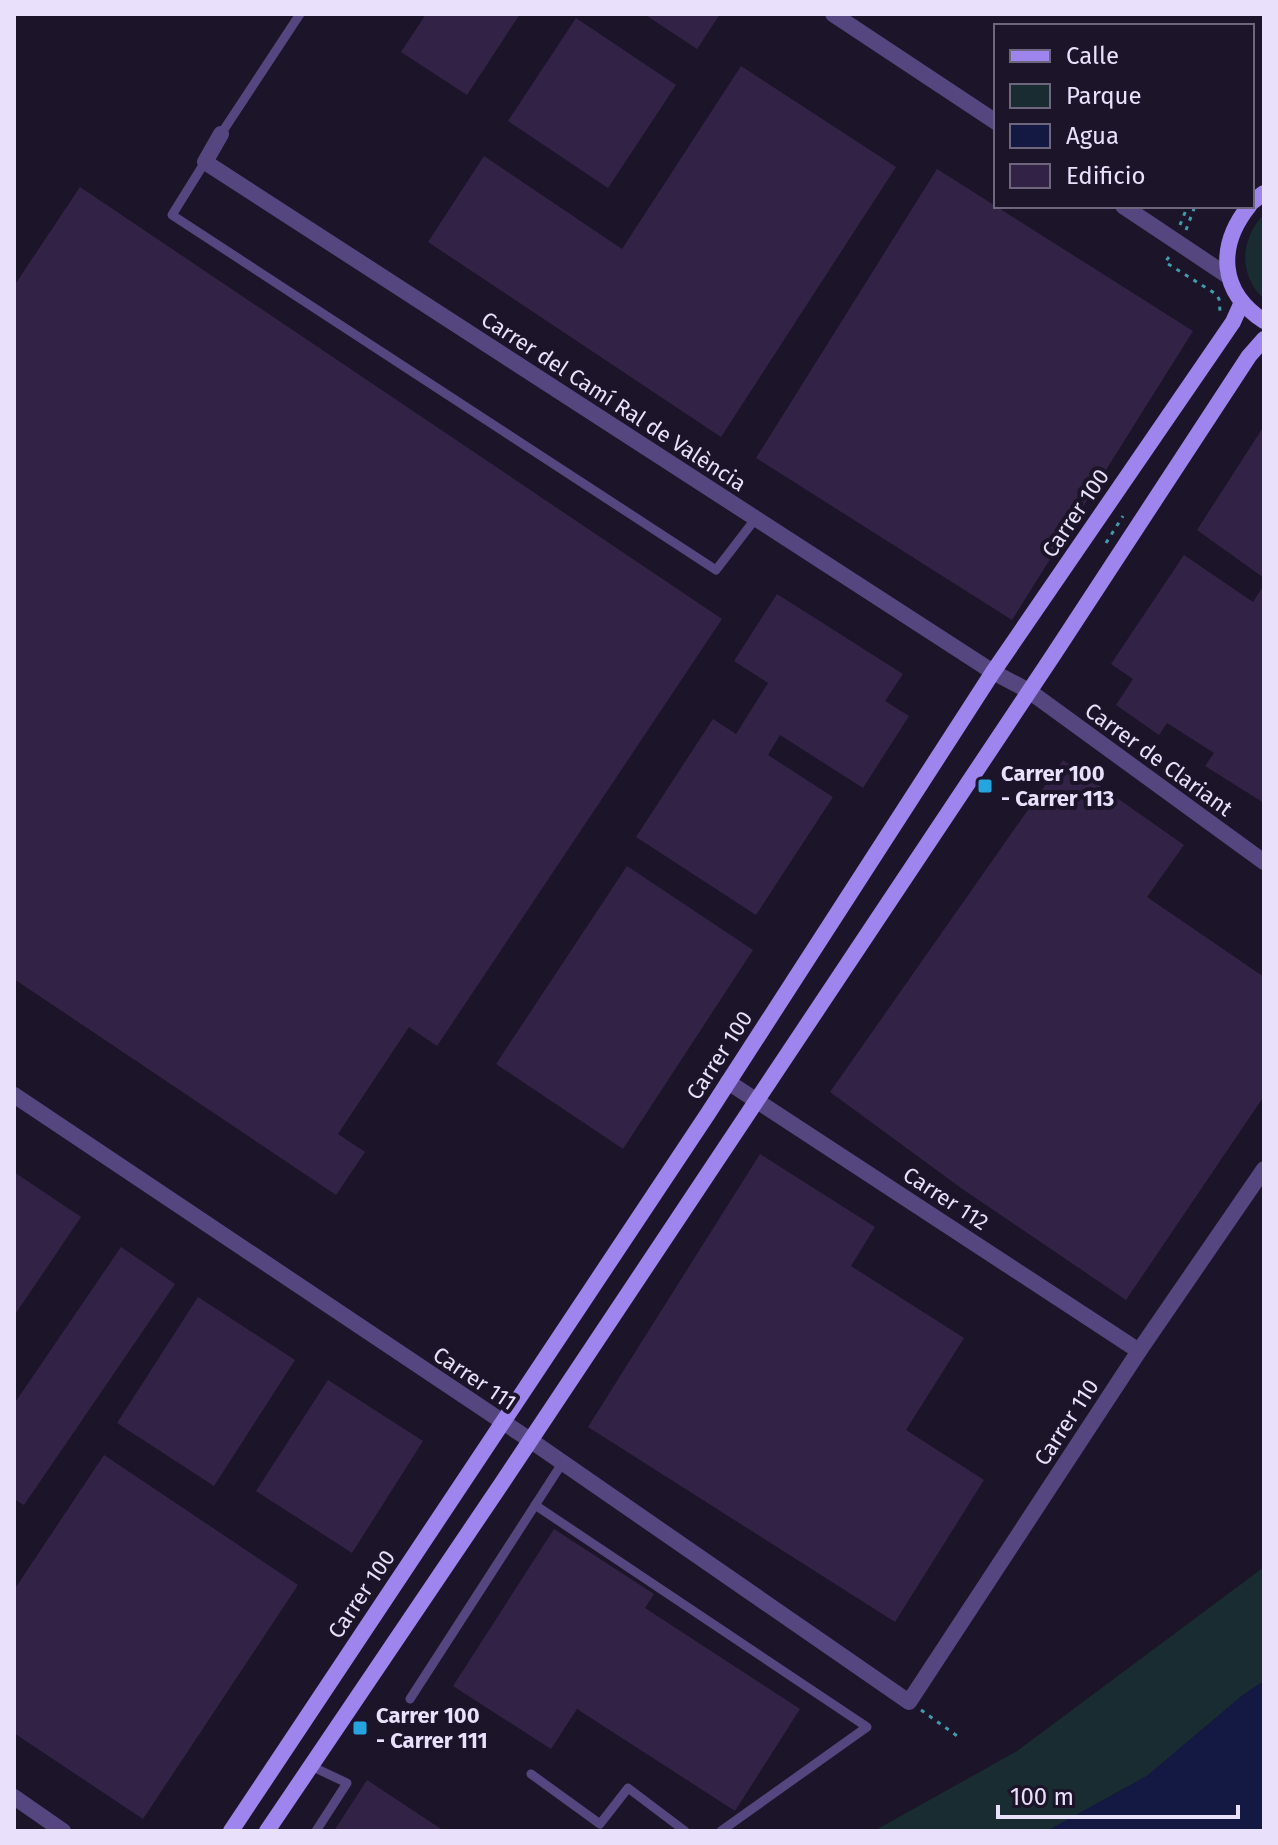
<svg xmlns="http://www.w3.org/2000/svg" width="1278" height="1845" viewBox="0 0 1278 1845" font-family="'Fira Sans',sans-serif">
<style>
.green{fill:#182c31}
.water{fill:#131942}
.building{fill:#322346}
.lines{fill:none;stroke-linecap:round;stroke-linejoin:round}
.path{stroke:#429bac;stroke-width:3;stroke-dasharray:4 6;stroke-linecap:butt}
.lane{stroke:#554680;stroke-width:9}
.street{stroke:#554680;stroke-width:16}
.secondary{stroke:#9e84ed;stroke-width:16}
.poi-dot{fill:#26a4e0;stroke:#1c1428;stroke-width:3}
.labels{text-anchor:middle;stroke-width:8;stroke-linejoin:round;paint-order:stroke}
.street-label{font-size:22px;fill:#e9e0fb;stroke:#1c1428}
.poi-label{font-size:22px;font-weight:bold;fill:#e9e0fb;stroke:#1c1428;text-anchor:start}
</style>
<rect width="100%" height="100%" fill="#1c1428"/>
<!-- green -->
<g class="green">
<path d="M1264,214V299C1238,275 1240,239 1264,214Z"/>
<polygon points="1264,1567 1264,1681 1243,1695 1147,1776 1047,1831 874,1831 1017,1751"/>
</g>
<!-- water -->
<polygon class="water" points="1264,1681 1264,1831 1047,1831 1147,1776 1243,1695"/>
<!-- building -->
<g class="building">
<polygon points="426,14 520,14 467,95 401,52"/>
<polygon points="644,14 720,14 697,49"/>
<polygon points="576,18 676,85 608,188 508,121"/>
<polygon points="741,66 896,167 721,437 428,242 484,156 622,249"/>
<polygon points="937,169 1193,331 1012,620 756,458"/>
<polygon points="80,187 722,619 437,1046 409,1027 338,1134 365,1152 336,1195 14,979 14,286"/>
<polygon points="1264,426 1264,578 1197,530"/>
<polygon points="1184,555 1253,602 1264,585 1264,803 1205,766 1214,753 1167,723 1159,735 1116,705 1133,679 1111,664"/>
<polygon points="777,594 903,674 885,701 909,716 863,788 780,735 768,755 833,797 756,915 636,837 713,719 736,734 768,683 734,661"/>
<polygon points="1063,760 1184,845 1147,897 1264,977 1264,1096 1126,1300 961,1188 830,1092"/>
<polygon points="627,866 753,950 623,1149 496,1064"/>
<polygon points="760,1154 875,1227 851,1266 964,1338 906,1430 984,1480 895,1622 588,1427"/>
<polygon points="14,1172 81,1217 14,1316"/>
<polygon points="121,1247 175,1284 24,1505 14,1499 14,1404"/>
<polygon points="198,1297 295,1360 214,1486 117,1423"/>
<polygon points="328,1380 423,1441 352,1553 256,1491"/>
<polygon points="104,1455 298,1585 143,1819 14,1733 14,1590"/>
<polygon points="554,1529 654,1594 645,1608 800,1709 735,1811 577,1709 551,1749 453,1686"/>
<polygon points="367,1780 444,1831 334,1831"/>
</g>
<g class="lines">
<!-- path -->
<g class="path">
<polyline points="1180,225 1186,210"/>
<polyline points="1186,230 1195,206"/>
<polyline points="1169,257 1165,262 1216,294 1219,299 1220,311"/>
<polyline points="1106,543 1123,516"/>
<polyline points="921,1710 960,1738"/>
</g>
<!-- lane -->
<g class="lane">
<polyline points="221,134 300,14"/>
<polyline points="205,162 172,215 716,570 756,518"/>
<polyline points="535,1505 867,1727 721,1831"/>
<polyline points="410,1699 563,1462"/>
<polyline points="311,1766 347,1783 316,1831"/>
<polyline points="531,1774 600,1824 628,1788 685,1831"/>
</g>
<!-- street -->
<g class="street">
<polyline points="833,14 996,122"/>
<polyline points="221,134 205,162 993,672 1029,691 1264,862"/>
<polyline points="1123,206 1228,276"/>
<polyline points="728,1082 1139,1351"/>
<polyline points="14,1095 530,1440 909,1702 1139,1351 1264,1169"/>
<polyline points="14,1797 63,1831"/>
</g>
<!-- secondary -->
<g class="secondary">
<polyline points="1252,202 1264,193"/>
<path d="M1249,206C1217,246 1219,292 1264,321"/>
<polyline points="231,1831 709,1112 993,672 1233,322 1242,302"/>
<polyline points="267,1831 502,1483 1054,654 1249,356 1264,339"/>
</g>
</g>
<!-- markers -->
<g class="poi-dot">
<rect x="977" y="778" width="16" height="16" rx="4"/>
<rect x="352" y="1720" width="16" height="16" rx="4"/>
</g>
<g class="labels">
<!-- street labels -->
<g class="street-label">
<text transform="translate(614 401) rotate(33)" y="8">Carrer del Camí Ral de València</text>
<text transform="translate(1075 513) rotate(-56)" y="8">Carrer 100</text>
<text transform="translate(1159 759) rotate(36)" y="8">Carrer de Clariant</text>
<text transform="translate(719 1055) rotate(-57)" y="8">Carrer 100</text>
<text transform="translate(946 1198) rotate(33)" y="8">Carrer 112</text>
<text transform="translate(475 1378) rotate(34)" y="8">Carrer 111</text>
<text transform="translate(1066 1422) rotate(-57)" y="8">Carrer 110</text>
<text transform="translate(361 1594) rotate(-56)" y="8">Carrer 100</text>
</g>
<!-- poi labels -->
<g class="poi-label">
<text x="1001" y="781">Carrer 100<tspan x="1001" dy="25">- Carrer 113</tspan></text>
<text x="376" y="1723">Carrer 100<tspan x="376" dy="25">- Carrer 111</tspan></text>
</g>
</g>
<!-- border -->
<rect width="1278" height="1845" fill="none" stroke="#e9e0fb" stroke-width="32"/>
<!-- legend -->
<rect x="994" y="24" width="260" height="184" fill="#1c1428" stroke="#6e667c" stroke-width="2"/>
<rect x="1010" y="50" width="40" height="12" fill="#9e84ed" stroke="#6e667c" stroke-width="2"/>
<text x="1066" y="64" font-size="24" fill="#e9e0fb">Calle</text>
<rect x="1010" y="84" width="40" height="24" fill="#182c31" stroke="#6e667c" stroke-width="2"/>
<text x="1066" y="104" font-size="24" fill="#e9e0fb">Parque</text>
<rect x="1010" y="124" width="40" height="24" fill="#131942" stroke="#6e667c" stroke-width="2"/>
<text x="1066" y="144" font-size="24" fill="#e9e0fb">Agua</text>
<rect x="1010" y="164" width="40" height="24" fill="#322346" stroke="#6e667c" stroke-width="2"/>
<text x="1066" y="184" font-size="24" fill="#e9e0fb">Edificio</text>
<!-- scale -->
<path d="M998 1805v12h240v-12" fill="none" stroke="#e9e0fb" stroke-width="4"/>
<text x="1010" y="1805" font-size="24" fill="#e9e0fb" stroke="#1c1428" stroke-width="6" paint-order="stroke">100 m</text>
</svg>
